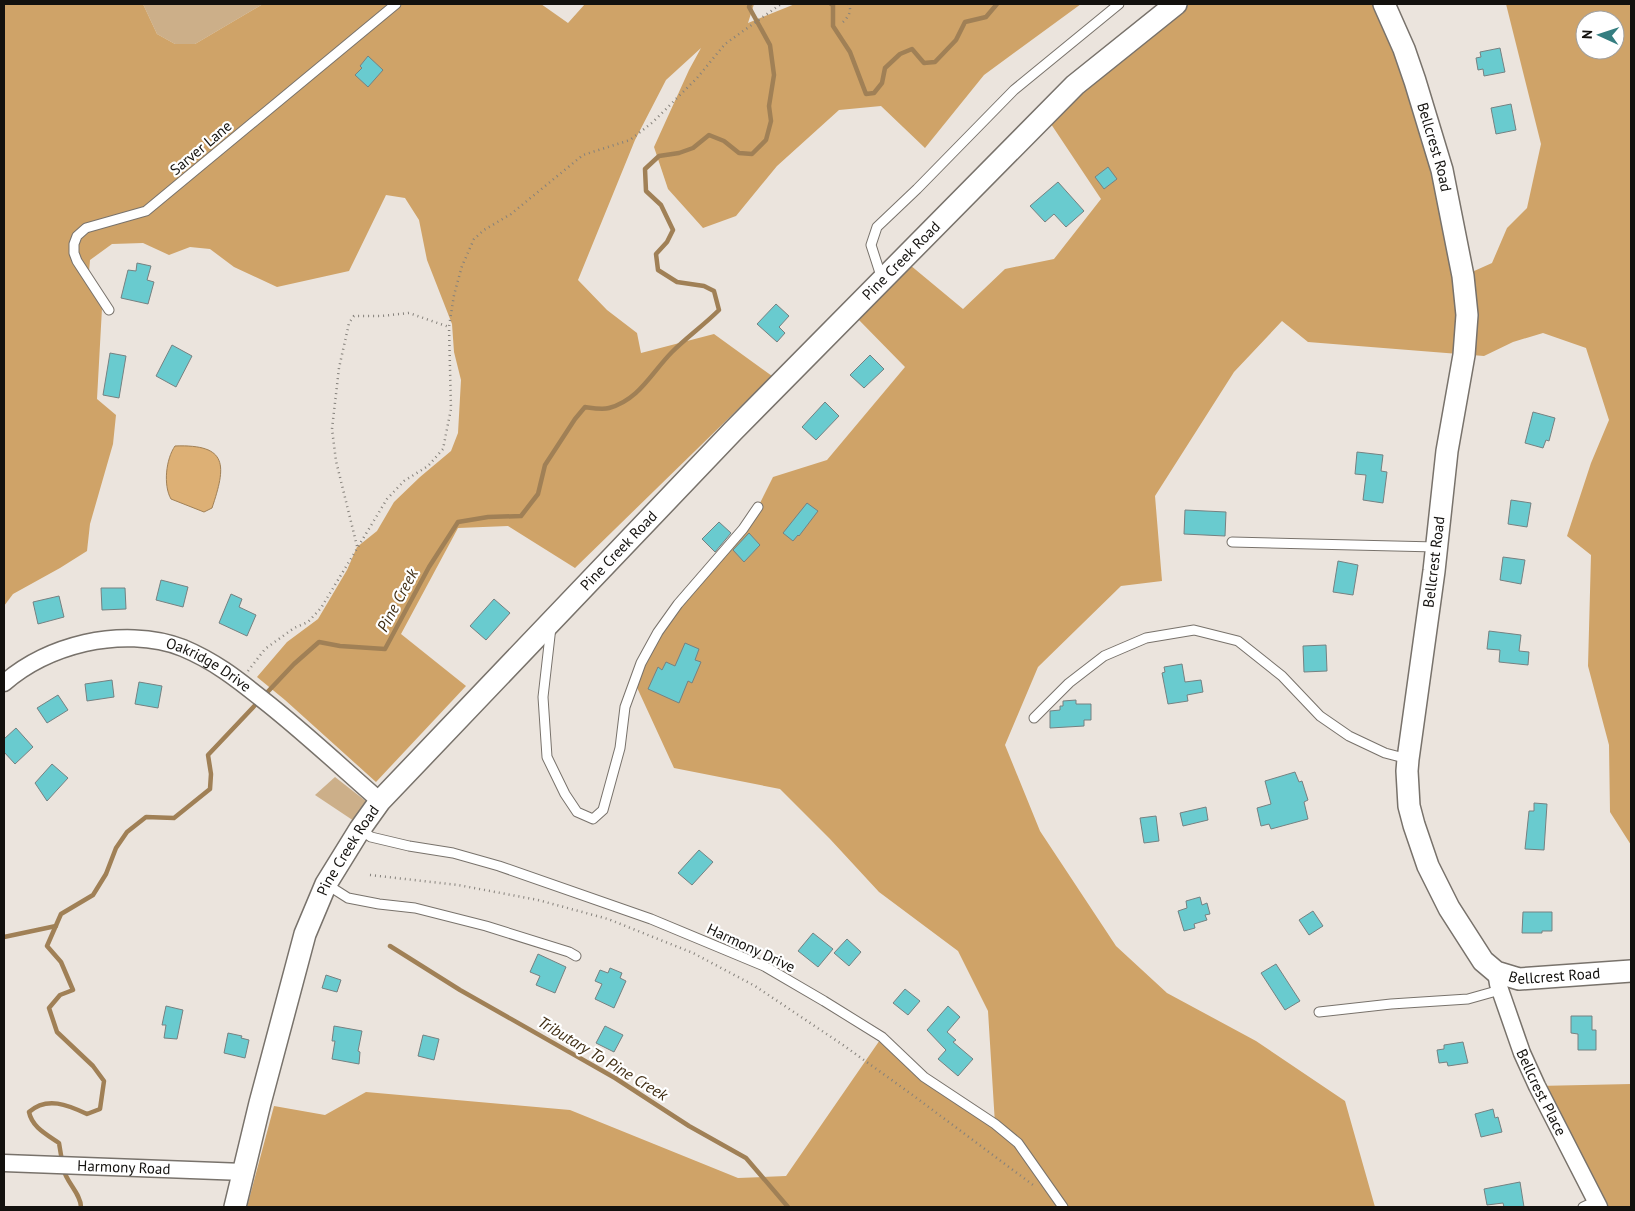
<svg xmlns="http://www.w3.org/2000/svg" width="1635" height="1211" viewBox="0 0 1635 1211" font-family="'PT Sans',sans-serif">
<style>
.green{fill:#ccaf89}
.forest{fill:#cfa368;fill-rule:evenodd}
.water{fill:#ddb075;stroke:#a08056}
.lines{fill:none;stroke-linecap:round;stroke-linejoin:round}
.stream{stroke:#a08056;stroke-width:4.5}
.building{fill:#69cbcf;stroke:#768181}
.service-casing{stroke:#78726b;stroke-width:11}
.minor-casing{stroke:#78726b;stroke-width:19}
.tertiary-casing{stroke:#78726b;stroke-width:24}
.path{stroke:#85817b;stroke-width:2.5;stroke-dasharray:1 4;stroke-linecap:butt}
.service{stroke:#fff;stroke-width:9}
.minor{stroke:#fff;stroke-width:16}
.tertiary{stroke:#fff;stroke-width:21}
.labels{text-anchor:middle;stroke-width:4.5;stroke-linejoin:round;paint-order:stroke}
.street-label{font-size:15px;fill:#13110e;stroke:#fff}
.water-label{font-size:16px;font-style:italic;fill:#422f15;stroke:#fff}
</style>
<rect width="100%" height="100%" fill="#ebe4dd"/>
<!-- green -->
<g class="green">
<polygon points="143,4 263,4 195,44 175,44 157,34"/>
<polygon points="335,777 367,802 354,821 315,795"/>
</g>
<!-- forest -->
<g class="forest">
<polygon points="4,4 143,4 157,34 175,44 195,44 263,4 541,4 568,23 585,4 754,4 748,23 795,4 1081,4 984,75 925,148 881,106 839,110 777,166 736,216 703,228 668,189 654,147 689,70 701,48 666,80 635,140 578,280 607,310 637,333 641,353 714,334 772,376 575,568 508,526 458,528 401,634 466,686 376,782 285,700 257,677 287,642 318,619 347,570 357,547 377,531 394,502 420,477 451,451 458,433 461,380 454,352 452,324 427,260 419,220 405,198 386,195 349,271 277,287 234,267 210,249 190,247 169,255 143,243 112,244 90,260 88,283 102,308 97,399 116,415 113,444 90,524 87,551 60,568 13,594 4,606"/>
<path d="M1176,4H1384L1463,276L1492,263L1507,228L1527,208L1541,144L1506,4H1629L1631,7V845L1610,812L1609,745L1588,666L1591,555L1567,536L1591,463L1609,420L1586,348L1543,333L1513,342L1484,356L1308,342L1282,321L1234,372L1155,496L1162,581L1121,586L1038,667L1005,745L1040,831L1116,946L1167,993L1256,1041L1345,1101L1375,1207H247L274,1106L325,1115L366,1092L570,1110L738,1178L786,1176L882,1037L924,1077L995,1124L988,1011L958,951L879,892L830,839L780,789L674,768L634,681L658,632L758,507L773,477L827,460L905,367L857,318L910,265L963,309L1005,269L1054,259L1101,199L1045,115ZM1585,20H1615V50H1585Z"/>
<polygon points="1631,1084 1631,1207 1599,1207 1537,1086"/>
</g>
<!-- water -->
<path class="water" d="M175,446C229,444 226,466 212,508L204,512L171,499C163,485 166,459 175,446Z"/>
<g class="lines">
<!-- stream -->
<g class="stream">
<polyline points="831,4 833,5 833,26 850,52 866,94 874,93 882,83 885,68 900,54 912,49 924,63 935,62 956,40 965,22 986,17 997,4"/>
<polyline points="4,937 56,926"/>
<polyline points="390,946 460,990 615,1078 689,1126 746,1158 788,1207"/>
<path d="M62,1161L59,1143C46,1134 32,1127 29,1112C47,1096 68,1105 87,1114L100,1109L104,1081L93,1066L57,1032L49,1008L60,995L73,990L61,962L47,946L61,914L93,895L106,874L116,848L127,832L146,817L174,818L210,789L211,774L208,755L294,664L319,642L340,646L385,649L429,567L458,522L488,517L521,516L538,494L545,465L575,419L585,407C592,408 602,410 609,408C639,400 652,372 672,352C687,337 704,325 719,310L714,291L704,286L677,282L658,270L656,254L667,242L673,230L661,205L646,191L645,169L659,156L679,153L693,148L709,135L724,141L739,153L752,154L766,140L771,121L769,106L774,75L770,45L749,7L750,4"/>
<path d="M63,1168C66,1182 81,1194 81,1207"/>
</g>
</g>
<!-- building -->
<g class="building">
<polygon points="1500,48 1505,72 1484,76 1483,69 1478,70 1476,58 1481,57 1480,52"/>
<polygon points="368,56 383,70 368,87 355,75 362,68 360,66"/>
<polygon points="1511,104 1516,130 1496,134 1491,108"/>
<polygon points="1108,167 1117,179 1104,189 1095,177"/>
<polygon points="1058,182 1084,211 1066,227 1054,214 1045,222 1030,206"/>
<polygon points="137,263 151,266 147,280 154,282 148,304 121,298 128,270 136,271"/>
<polygon points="776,304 789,316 779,327 785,333 777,342 757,324"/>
<polygon points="172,345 192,356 176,387 156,376"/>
<polygon points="110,353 126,356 119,398 103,395"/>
<polygon points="870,355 884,369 864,388 850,375"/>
<polygon points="825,402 839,416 816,440 802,427"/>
<polygon points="1533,412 1555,418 1549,441 1546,440 1543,448 1525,443"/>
<polygon points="1357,452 1383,455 1381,471 1387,472 1383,503 1363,500 1366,475 1355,474"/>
<polygon points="1511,500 1531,503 1527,527 1508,524"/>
<polygon points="807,503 818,511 799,536 798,535 793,541 783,533"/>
<polygon points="1185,510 1226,512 1225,536 1184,534"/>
<polygon points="719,522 731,533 715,552 702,539"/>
<polygon points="749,533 760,545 744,562 733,550"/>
<polygon points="1503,557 1525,560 1521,584 1500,580"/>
<polygon points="1338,561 1358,565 1353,595 1333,592"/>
<polygon points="161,580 188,587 183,607 156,600"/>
<polygon points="101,588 125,588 126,609 102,610"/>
<polygon points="231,594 242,599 239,607 256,615 247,636 219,623"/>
<polygon points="59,596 64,617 38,624 33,602"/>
<polygon points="494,599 510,613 486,640 470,626"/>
<polygon points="1489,631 1521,635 1519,651 1529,652 1528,665 1499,662 1500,650 1487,649"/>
<polygon points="685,643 699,649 695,660 701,662 692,683 688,681 679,703 648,689 658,667 662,670 666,662 675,666"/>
<polygon points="1326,645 1327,671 1304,672 1303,646"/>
<polygon points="1182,664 1185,682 1201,680 1203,692 1187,695 1188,701 1168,704 1162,673 1165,672 1164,667"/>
<polygon points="112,680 114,697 87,701 85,684"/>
<polygon points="139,682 162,686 158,708 135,704"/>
<polygon points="58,695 68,710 47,723 37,708"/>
<polygon points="1076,700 1076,704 1091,704 1091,720 1084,720 1084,726 1050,728 1050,711 1060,710 1060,706 1063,706 1063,701"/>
<polygon points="16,728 33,747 15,764 4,752 4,739"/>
<polygon points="52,764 68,778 47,801 35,783"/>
<polygon points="1295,772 1299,782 1302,781 1308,800 1304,802 1308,819 1271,829 1269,824 1261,826 1257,808 1271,804 1265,781"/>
<polygon points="1534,803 1547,804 1544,850 1525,849 1529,811 1534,811"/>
<polygon points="1206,807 1208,820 1183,826 1180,813"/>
<polygon points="1156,816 1159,841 1144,843 1140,818"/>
<polygon points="699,850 713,862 692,885 678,873"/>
<polygon points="1200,897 1202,905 1207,903 1210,914 1205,915 1207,920 1194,924 1195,928 1184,931 1178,911 1187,908 1186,901"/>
<polygon points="1313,911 1323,926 1309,935 1299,920"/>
<polygon points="1523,912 1552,912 1552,931 1542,931 1542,933 1522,933"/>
<polygon points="813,933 833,949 818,967 798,951"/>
<polygon points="847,939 861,952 849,966 834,953"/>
<polygon points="538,954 566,967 555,993 536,985 540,976 530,972"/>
<polygon points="1276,964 1300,1001 1285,1010 1261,973"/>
<polygon points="610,968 622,973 620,978 626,981 614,1008 595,999 602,984 595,981 600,970 608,973"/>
<polygon points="326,975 341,980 337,992 322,988"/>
<polygon points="905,989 920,1001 908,1015 893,1003"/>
<polygon points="166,1006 183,1010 177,1039 164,1038 166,1025 162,1025"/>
<polygon points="948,1006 960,1017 947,1032 956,1040 953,1042 973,1059 958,1076 938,1059 946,1050 927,1030"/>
<polygon points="1571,1016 1592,1016 1592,1030 1596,1030 1596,1050 1578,1050 1578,1034 1571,1033"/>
<polygon points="334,1026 362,1031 358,1051 360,1052 359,1064 332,1059 335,1041 332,1041"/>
<polygon points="605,1026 623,1035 614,1052 596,1043"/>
<polygon points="228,1033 242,1036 241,1038 249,1040 245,1058 224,1053"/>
<polygon points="423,1035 439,1039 434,1060 418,1056"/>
<polygon points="1463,1042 1468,1063 1448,1066 1447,1062 1439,1063 1437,1050 1444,1049 1444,1045"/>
<polygon points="1493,1109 1495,1118 1498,1117 1502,1132 1481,1137 1475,1114"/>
<polygon points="1520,1182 1524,1207 1504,1207 1503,1203 1487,1205 1484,1189"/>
</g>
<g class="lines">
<defs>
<g id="service">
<polyline points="882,279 871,245 877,227 917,189 1014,90 1119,4"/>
<polyline points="109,310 77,261 74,253 74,244 77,236 86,228 146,211 396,4"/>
<polyline points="1232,542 1436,547"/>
<polyline points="551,627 543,697 547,757 565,794 577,812 593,819 603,810 620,748 625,707 641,663 658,632 678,604 743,529 758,507"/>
<polyline points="1034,718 1069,683 1104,656 1146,638 1194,630 1238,641 1282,676 1320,716 1349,736 1385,753 1408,759"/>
<polyline points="360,829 371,837 409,846 453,853 499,866 651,919 764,966 824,1001 882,1037 924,1077 995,1124 1018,1143 1063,1207"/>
<polyline points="326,884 348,898 379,904 415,908 486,926 569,952 576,956"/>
<polyline points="1319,1012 1391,1004 1468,999 1500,990"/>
<polyline points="1583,1207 1596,1201"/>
</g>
<g id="minor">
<path id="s1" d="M4,683C27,663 55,650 85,643C116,636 153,636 183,648C214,661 236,678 262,699C303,731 341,767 380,801"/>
<path id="s2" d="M1496,972L1498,984L1522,1053L1537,1086L1599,1207"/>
<path id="s3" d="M4,1163L244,1172"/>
</g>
<g id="tertiary">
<path id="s4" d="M1384,4L1404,49L1415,81L1442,170L1463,276L1467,315L1464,355L1447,451L1434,571L1408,759L1407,771L1409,806L1414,825L1428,866L1449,908L1483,961L1496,972L1519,979L1631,971"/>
<path id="s5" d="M235,1207L260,1103L305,934L326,884L360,829L380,801L733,431L1075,85L1176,4"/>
</g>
</defs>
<!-- service casing -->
<use href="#service" class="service-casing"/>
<!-- minor casing -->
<use href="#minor" class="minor-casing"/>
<!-- tertiary casing -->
<use href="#tertiary" class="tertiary-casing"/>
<!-- path -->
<g class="path">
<path d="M843,22C848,17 853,10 848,4"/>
<polyline points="357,546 336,461 332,429 339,368 349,323 354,316 381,316 409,313 449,327"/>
<polyline points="248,671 265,649 294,628 308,622 321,608 387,499 404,481 428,466 443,449 451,409 449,327 454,295 462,266 474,239 484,230 511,214 583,155 630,140 653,122 697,78 725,44 781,4"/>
<polyline points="370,875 458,885 538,900 608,919 693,953 755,986 843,1045 914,1096 1033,1185"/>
</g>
<!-- service -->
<use href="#service" class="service"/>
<!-- minor -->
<use href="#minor" class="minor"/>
<!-- tertiary -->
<use href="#tertiary" class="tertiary"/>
</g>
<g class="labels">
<!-- street labels -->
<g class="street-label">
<text transform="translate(201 148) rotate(-40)" y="5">Sarver Lane</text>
<text dy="5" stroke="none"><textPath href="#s4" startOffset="152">Bellcrest Road</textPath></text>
<text dy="5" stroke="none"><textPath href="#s5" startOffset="1186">Pine Creek Road</textPath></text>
<text dy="5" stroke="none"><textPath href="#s5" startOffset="781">Pine Creek Road</textPath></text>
<text transform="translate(1434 562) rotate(-83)" y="5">Bellcrest Road</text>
<text dy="5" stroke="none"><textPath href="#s1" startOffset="221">Oakridge Drive</textPath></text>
<text dy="5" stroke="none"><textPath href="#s5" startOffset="376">Pine Creek Road</textPath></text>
<text transform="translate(751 948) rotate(25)" y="5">Harmony Drive</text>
<text dy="5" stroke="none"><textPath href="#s4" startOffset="1068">Bellcrest Road</textPath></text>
<text dy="5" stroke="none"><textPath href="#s2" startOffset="129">Bellcrest Place</textPath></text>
<text dy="5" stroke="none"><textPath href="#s3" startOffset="120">Harmony Road</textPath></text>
</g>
<!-- water labels -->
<g class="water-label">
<text transform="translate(397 600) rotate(-62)" y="6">Pine Creek</text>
<text transform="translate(603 1058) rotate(31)" y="6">Tributary To Pine Creek</text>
</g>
</g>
<!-- border -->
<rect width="1635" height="1211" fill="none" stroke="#13110e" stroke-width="10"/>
<!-- north arrow -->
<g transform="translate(1600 35) rotate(273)"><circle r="24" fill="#ffffff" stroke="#a1a09f"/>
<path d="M0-4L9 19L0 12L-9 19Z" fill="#357e81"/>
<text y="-8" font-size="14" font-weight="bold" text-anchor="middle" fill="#13110e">N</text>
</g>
</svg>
